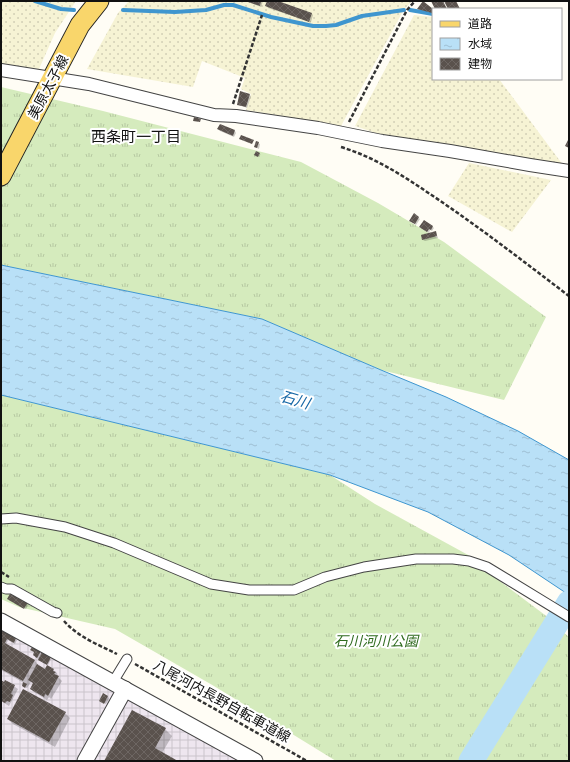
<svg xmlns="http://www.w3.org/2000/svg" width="570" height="762" viewBox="0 0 570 762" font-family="'Zilla Slab','Noto Sans JP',serif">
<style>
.industrial{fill:url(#industrial-grid)}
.farmland{fill:url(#farmland-dots)}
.grass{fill:url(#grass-tufts)}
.water{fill:url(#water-ripples);stroke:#3f96cf}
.shadow{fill:#0003}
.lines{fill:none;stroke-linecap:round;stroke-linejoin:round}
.stream{stroke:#3f96cf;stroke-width:4}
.river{stroke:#b9e0f7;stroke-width:25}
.building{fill:url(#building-cross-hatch)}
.pedestrian-casing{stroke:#444;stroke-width:11}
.minor-casing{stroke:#444;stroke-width:14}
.tertiary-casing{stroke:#444;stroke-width:17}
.primary-casing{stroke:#222;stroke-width:21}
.path{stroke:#333;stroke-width:2.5;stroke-dasharray:4 2;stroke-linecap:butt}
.pedestrian{stroke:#fff;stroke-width:9}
.minor{stroke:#fff;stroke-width:12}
.tertiary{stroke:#fff;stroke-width:15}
.primary{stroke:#f9d66b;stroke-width:19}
.labels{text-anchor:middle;stroke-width:4;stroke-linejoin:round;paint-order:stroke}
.street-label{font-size:14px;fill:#111;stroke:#fff}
.park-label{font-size:14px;font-style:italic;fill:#2f6b1f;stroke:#fff}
.neighbourhood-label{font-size:15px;fill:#111;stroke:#fff}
.water-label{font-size:15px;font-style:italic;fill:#1768a6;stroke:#fff}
</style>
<defs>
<pattern id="industrial-grid" width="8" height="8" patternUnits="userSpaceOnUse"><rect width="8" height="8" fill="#eee6ef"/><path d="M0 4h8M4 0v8" fill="none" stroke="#cbc4cc"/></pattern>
<pattern id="farmland-dots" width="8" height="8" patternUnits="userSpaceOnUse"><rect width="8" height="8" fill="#f6f3d4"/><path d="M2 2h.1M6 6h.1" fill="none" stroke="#d2cfb5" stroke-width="1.8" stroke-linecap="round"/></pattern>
<pattern id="grass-tufts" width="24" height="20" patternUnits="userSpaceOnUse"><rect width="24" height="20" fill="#d5ebbd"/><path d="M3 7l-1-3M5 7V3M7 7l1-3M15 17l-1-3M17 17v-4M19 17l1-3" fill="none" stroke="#b6c8a1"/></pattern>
<pattern id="water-ripples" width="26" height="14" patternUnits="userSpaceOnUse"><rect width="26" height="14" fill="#b9e0f7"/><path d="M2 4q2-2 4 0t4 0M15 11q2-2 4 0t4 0" fill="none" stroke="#9ebfd3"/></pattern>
<pattern id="building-cross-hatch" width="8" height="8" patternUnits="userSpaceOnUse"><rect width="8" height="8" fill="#5a524d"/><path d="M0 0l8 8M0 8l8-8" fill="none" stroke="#6d6662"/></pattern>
</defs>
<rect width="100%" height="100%" fill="#fffdf5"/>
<!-- industrial -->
<polygon class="industrial" points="1,629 242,761 1,761"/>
<!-- farmland -->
<g class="farmland">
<polygon points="1,1 76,1 55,33 39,69 1,64"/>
<polygon points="129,1 412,1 403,11 341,126 246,110 251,94 241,89 245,78 202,61 193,87 87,69 118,13"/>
<polygon points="414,15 433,17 433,79 499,79 563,165 471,152 376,133 355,126"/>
<polygon points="469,163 551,180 512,232 448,196"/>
</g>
<!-- grass -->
<g class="grass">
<polygon points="1,87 103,111 301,162 378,203 444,242 546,317 504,400 381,370 262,319 1,265"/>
<polygon points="1,395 330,475 375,504 470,556 493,576 553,621 463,761 336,761 214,686 115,629 19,607 1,599"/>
<polygon points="562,631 569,637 569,761 480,761"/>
</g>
<!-- water -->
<polygon class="water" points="1,265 262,319 381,370 446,397 518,431 569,460 569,595 509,555 428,512 330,475 1,395"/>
<!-- shadow -->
<g class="shadow">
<polygon points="246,1 263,1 261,7"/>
<polygon points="268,1 275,1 312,14 313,15 311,22 268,8 267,6"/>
<polygon points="249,95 251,96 247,108 238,104"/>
<polygon points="220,125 235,131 236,133 234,137 220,131 218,129"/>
<polygon points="256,142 260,144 259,149 255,147"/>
<polygon points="414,215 420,219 416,225 410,221"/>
<polygon points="433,227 434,228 432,231 430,230 429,233 421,228"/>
<polygon points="436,232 438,238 425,241 423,240 422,236"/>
<polygon points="10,600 28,603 29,604 26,609"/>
<polygon points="1,631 17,640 15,644 8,640 6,645 35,661 40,667 46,670 53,670 57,673 58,677 62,681 51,699 49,697 47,700 34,692 31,689 34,684 31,682 27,688 24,687 24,683 1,670"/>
<polygon points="33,648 51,659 48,665 35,657 35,653"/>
<polygon points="1,681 5,683 6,681 18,689 9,706 1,701"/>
<polygon points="103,694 109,698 106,704 102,702"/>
<polygon points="65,713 70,718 55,747 13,724 8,719"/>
<polygon points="165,729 172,736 162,753 176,761 105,761"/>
</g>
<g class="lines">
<!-- stream -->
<g class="stream">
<polyline points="35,1 61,9 74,10"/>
<polyline points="123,10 175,12 206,10 224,5 233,5 271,17 313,26 326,26 336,25 362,16 404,10"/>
<polyline points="410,10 433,14"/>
</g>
<!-- river -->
<polyline class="river" points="471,761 569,603"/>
</g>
<!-- building -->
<g class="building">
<polygon points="245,1 261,1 260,6"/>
<polygon points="267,1 278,1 312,13 309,22 265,6"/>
<polygon points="423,1 433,9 432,13 417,9"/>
<polygon points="431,1 443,1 447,9 435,9"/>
<polygon points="444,1 456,1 460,9 448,9"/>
<polygon points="240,91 250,94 246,107 237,105"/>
<polygon points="194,117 201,119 200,122 193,121"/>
<polygon points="220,124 235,130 233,136 217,129"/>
<polygon points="241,135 254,140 252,144 239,139"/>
<polygon points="569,138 569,148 565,146"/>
<polygon points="256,141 259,142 257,148 254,147"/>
<polygon points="256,151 260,153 258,157 254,155"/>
<polygon points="414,213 419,217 415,224 409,221"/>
<polygon points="424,220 433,226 431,230 429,229 427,232 419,227"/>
<polygon points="436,231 437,236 422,240 421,235"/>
<polygon points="11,592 28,602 24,609 7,599"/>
<polygon points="1,630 16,638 14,643 7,639 5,643 35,660 23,681 1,669"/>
<polygon points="32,647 41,651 37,658 33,655 34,652 30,650"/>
<polygon points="42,652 51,657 47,665 38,660"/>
<polygon points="37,664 45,669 47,665 54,669 53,671 56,672 54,674 59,676 48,696 45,694 44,697 30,689 33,683 28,680"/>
<polygon points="1,680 4,682 5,680 15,685 11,694 13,695 10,702 7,701 5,703 1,701"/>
<polygon points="23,682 27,684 25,688 22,686"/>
<polygon points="23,689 66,712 49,742 7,719"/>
<polygon points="103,693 108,696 104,704 99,701"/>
<polygon points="132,710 166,728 155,748 178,761 104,761"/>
</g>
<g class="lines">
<defs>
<g id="pedestrian">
<polyline points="1,519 16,518 65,527 114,543 211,584 249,590 294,590 325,577 364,567 416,559 453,559 469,561 487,567 569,617"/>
<polyline points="1,587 6,589 12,589 53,612 57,613"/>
<polyline points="113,682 127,659"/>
</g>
<polyline id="minor" points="1,70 89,84 214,115 236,116 318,128 382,141 450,151 530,165 569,171"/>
<g id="tertiary">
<polyline points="1,621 255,761"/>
<polyline points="85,761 125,689"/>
</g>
<polyline id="primary" points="1,176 80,25 99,1"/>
</defs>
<!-- pedestrian casing -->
<use href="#pedestrian" class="pedestrian-casing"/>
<!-- minor casing -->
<use href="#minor" class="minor-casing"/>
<!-- tertiary casing -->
<use href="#tertiary" class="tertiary-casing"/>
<!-- primary casing -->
<use href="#primary" class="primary-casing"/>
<!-- path -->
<g class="path">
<polyline points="233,104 262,15"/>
<polyline points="349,122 407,10 415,1"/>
<path d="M341,147C374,157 402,175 430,194C478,226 523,261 569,296"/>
<polyline points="1,572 9,577"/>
<path d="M64,621C78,637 99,645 117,654"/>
<polyline points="135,664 307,761"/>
</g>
<!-- pedestrian -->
<use href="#pedestrian" class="pedestrian"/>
<!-- minor -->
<use href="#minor" class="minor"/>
<!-- tertiary -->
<use href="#tertiary" class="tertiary"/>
<!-- primary -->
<use href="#primary" class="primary"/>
</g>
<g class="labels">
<!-- street labels -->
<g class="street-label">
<text transform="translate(48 87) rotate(-62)" y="5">美原太子線</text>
<text transform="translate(222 701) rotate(29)" y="5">八尾河内長野自転車道線</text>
</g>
<!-- park labels -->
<g class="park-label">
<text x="376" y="646">石川河川公園</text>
</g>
<!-- neighbourhood labels -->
<g class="neighbourhood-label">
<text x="136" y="142">西条町一丁目</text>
</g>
<!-- water labels -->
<g class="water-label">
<text transform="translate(295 400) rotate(16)" y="5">石川</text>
</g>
</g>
<!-- border -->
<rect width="570" height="762" fill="none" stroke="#111111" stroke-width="4"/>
<!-- legend -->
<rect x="432" y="8" width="130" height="72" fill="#ffffff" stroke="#a0a0a0"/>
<rect x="440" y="21" width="20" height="6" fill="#f9d66b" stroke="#a0a0a0"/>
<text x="468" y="28" font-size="12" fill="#111111">道路</text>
<rect x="440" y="38" width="20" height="12" fill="url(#water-ripples)" stroke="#a0a0a0"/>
<text x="468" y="48" font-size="12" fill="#111111">水域</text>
<rect x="440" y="58" width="20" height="12" fill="url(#building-cross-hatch)" stroke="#a0a0a0"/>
<text x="468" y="68" font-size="12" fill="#111111">建物</text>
</svg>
